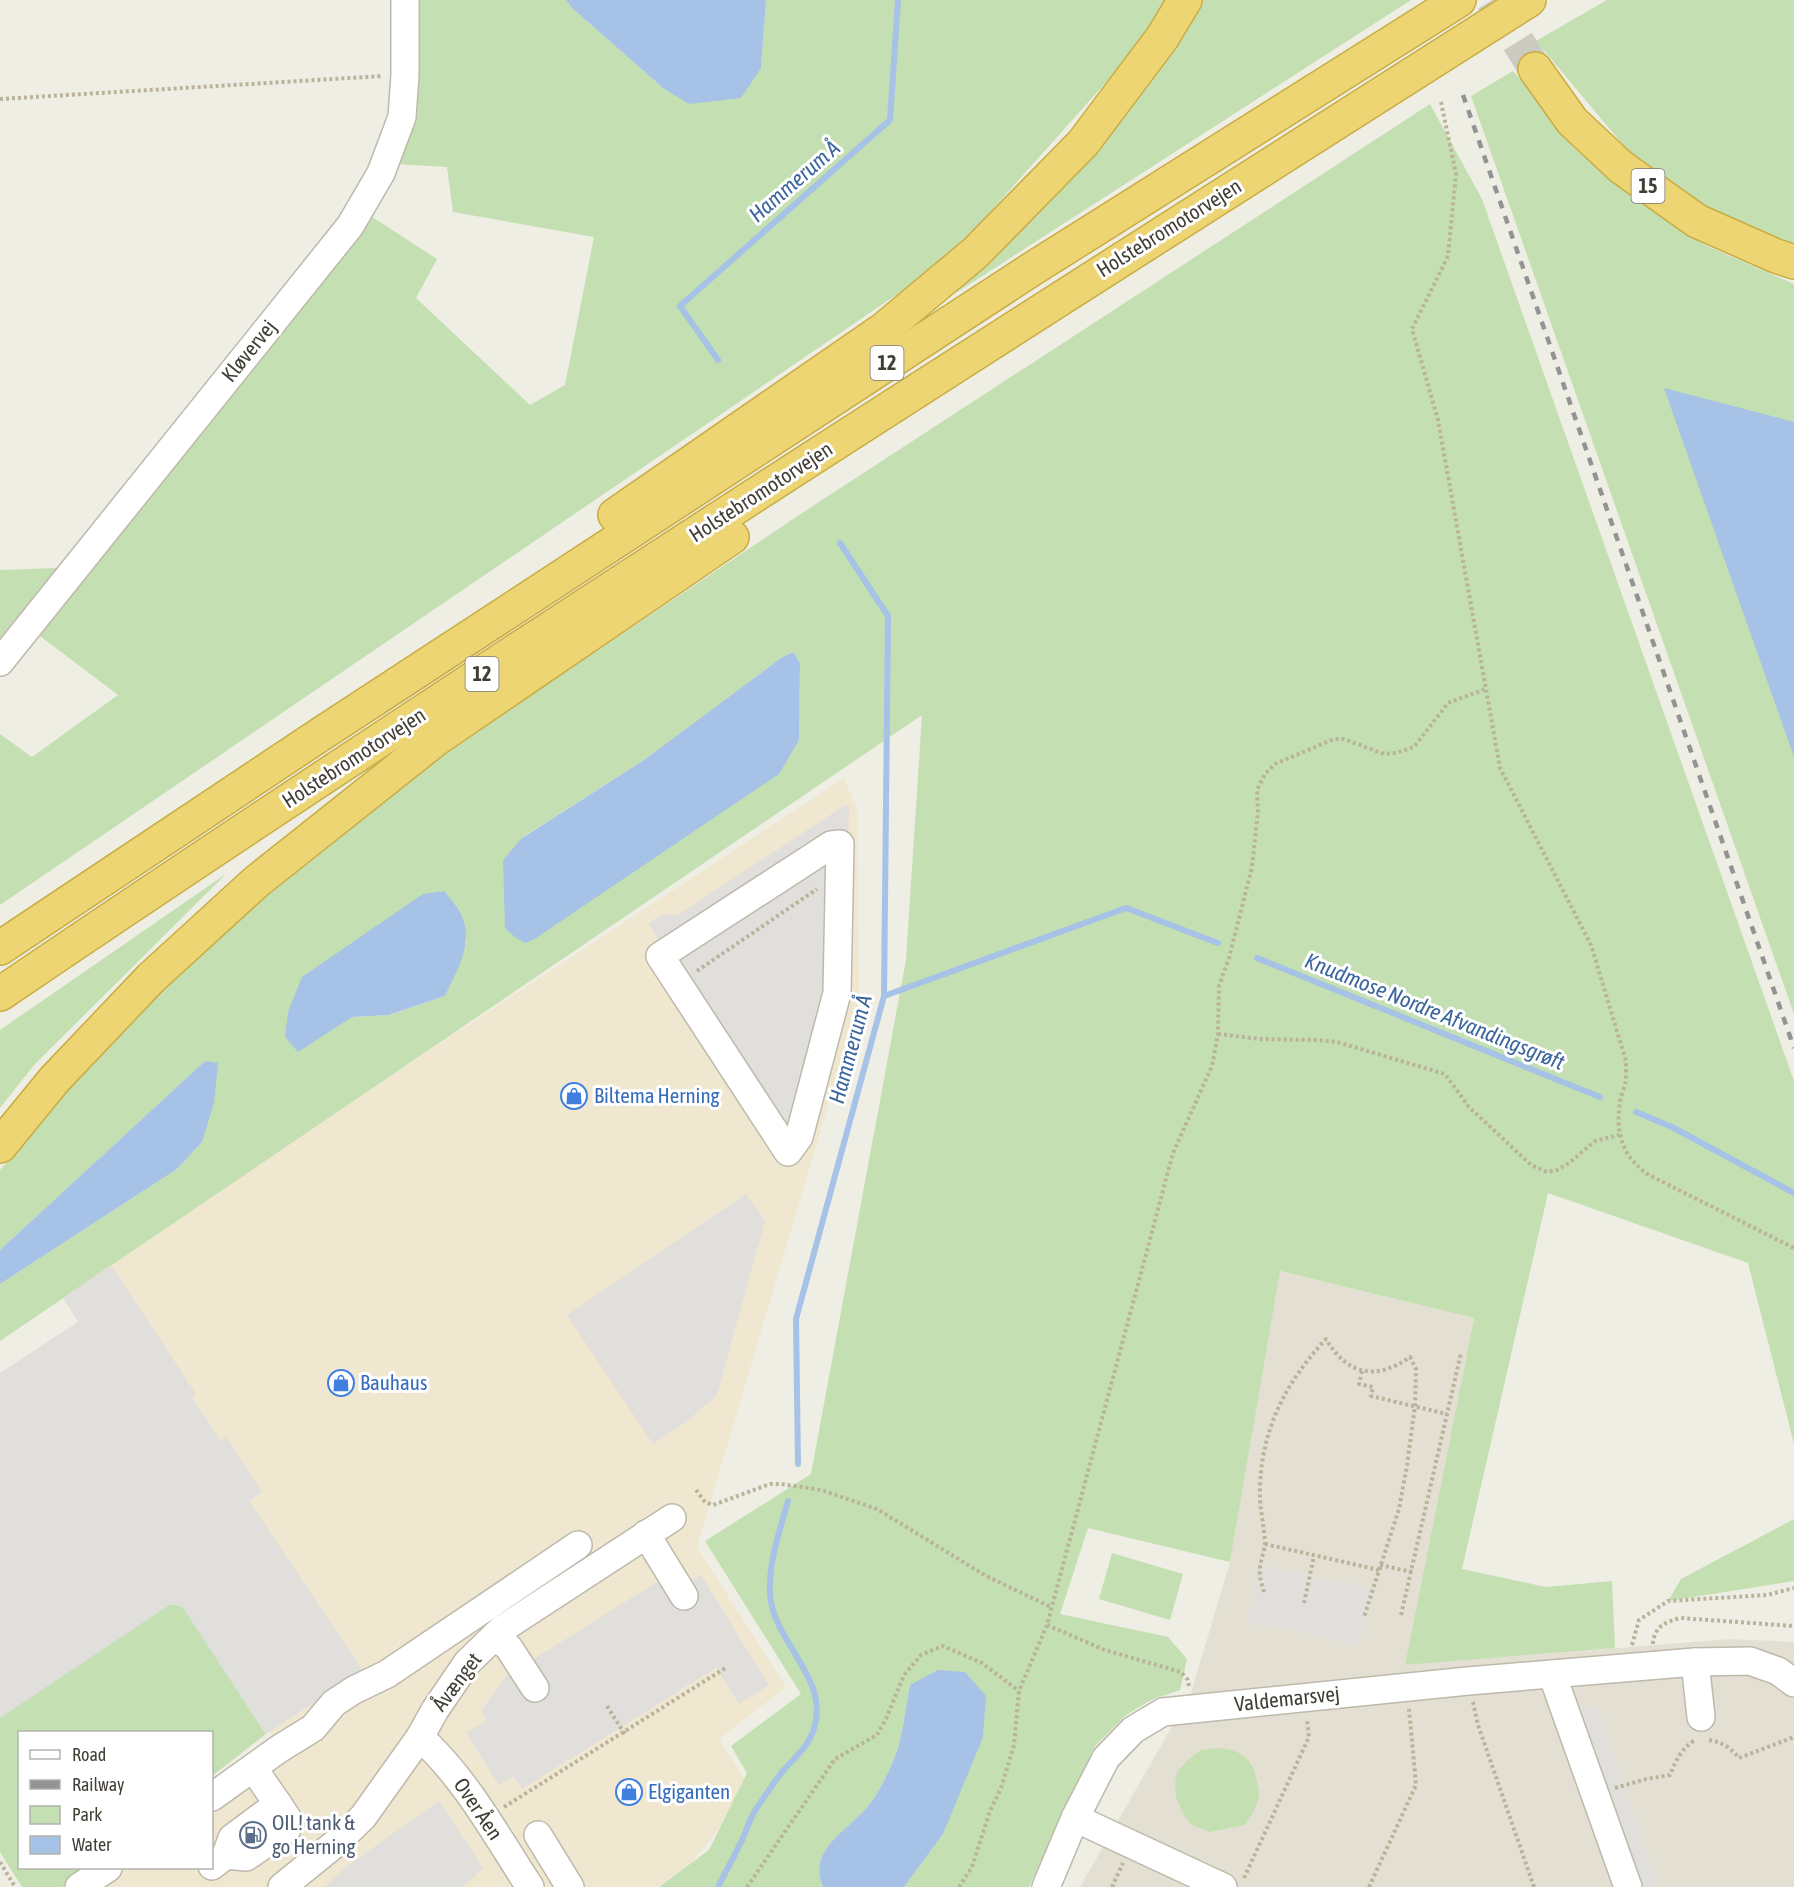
<svg xmlns="http://www.w3.org/2000/svg" width="1794" height="1887" viewBox="0 0 1794 1887" font-family="'Asap Condensed',sans-serif">
<style>
.residential{fill:#e3e0d3}
.commercial{fill:#f0e7d1}
.green{fill:#c4dfb1;fill-rule:evenodd}
.parking{fill:#e1dfdc}
.water{fill:#a6c2e6}
.lines{fill:none;stroke-linecap:round;stroke-linejoin:round}
.stream{stroke:#a6c2e6;stroke-width:6}
.highway-tunnel{stroke:#cccbc1;stroke-width:33;stroke-dasharray:33 16;stroke-linecap:butt}
.minor-casing{stroke:#bdb9ab;stroke-width:30}
.highway-casing{stroke:#c9ac44;stroke-width:36}
.path{stroke:#bab39b;stroke-width:4;stroke-dasharray:3 3;stroke-linecap:butt}
.minor{stroke:#fff;stroke-width:27}
.highway{stroke:#ecd572;stroke-width:33}
.rail{stroke:#939393;stroke-width:4.5;stroke-dasharray:8 8;stroke-linecap:butt}
.labels{text-anchor:middle;stroke-width:6;stroke-linejoin:round;paint-order:stroke}
.shield{fill:#fff;stroke:#7a7872;stroke-width:1.5}
.shield-label{font-size:20px;font-weight:bold;fill:#413e35}
.street-label{font-size:21px;fill:#413e35;stroke:#fff}
.shop-label{font-size:21px;fill:#366cbe;stroke:#fff;text-anchor:start}
.service-label{font-size:21px;fill:#4e5e75;stroke:#fff;text-anchor:start}
.water-label{font-size:22px;font-style:italic;fill:#3c669f;stroke:#fff}
</style>
<rect width="100%" height="100%" fill="#efeee4"/>
<!-- residential -->
<polygon class="residential" points="1279,1271 1474,1318 1405,1665 1730,1639 1794,1642 1794,1887 1080,1887 1191,1693 1230,1562"/>
<!-- commercial -->
<polygon class="commercial" points="844,778 857,809 859,1002 697,1547 786,1687 719,1739 750,1788 691,1864 657,1887 68,1887 95,1868 212,1868 212,1785 274,1740 178,1597 89,1320 69,1287"/>
<!-- green -->
<g class="green">
<polygon points="414,0 566,0 572,8 663,88 761,68 766,0 1169,0 1150,33 975,229 921,278 0,905 0,734 32,757 118,695 36,633 363,211 437,259 416,298 530,405 565,385 594,237 453,212 447,167 396,164"/>
<polygon points="1203,0 1411,0 956,293 1094,150 1176,43"/>
<polygon points="1607,0 1794,0 1794,252 1699,210 1634,158 1536,41"/>
<polygon points="1513,71 1591,161 1705,245 1794,284 1794,1014 1471,96"/>
<path d="M1430,104L1482,199L1794,1081V1444L1748,1263L1548,1193L1462,1569L1546,1587L1612,1581L1615,1648L1405,1665L1474,1318L1280,1271L1230,1562L1088,1528L1060,1614L1168,1637L1187,1659L1180,1690L1151,1700L1126,1715L1095,1746L1029,1887H904L943,1834L910,1685C906,1705 904,1725 899,1744C896,1758 882,1786 874,1798C857,1827 805,1846 823,1887H659L709,1850L747,1773L731,1746L801,1694L705,1541L811,1474L906,960L922,715L0,1341V1284L177,1169L202,1142L205,1061L0,1250V1170L72,1084L171,983L270,888L423,768L799,515ZM793,652L800,663L799,740L521,838L644,760L781,658ZM467,940L460,962L445,996L390,1015L352,1017Z"/>
<polygon points="57,568 0,638 0,570"/>
<polygon points="226,874 35,1064 0,1108 0,1030"/>
<polygon points="1794,1519 1794,1581 1668,1601 1681,1579"/>
<polygon points="1112,1553 1183,1574 1170,1620 1099,1599"/>
<polygon points="174,1604 183,1607 266,1734 212,1776 212,1732 20,1732 20,1868 90,1868 63,1887 22,1887 0,1852 0,1717 169,1605"/>
<path d="M1215,1748C1239,1749 1253,1757 1257,1782C1258,1786 1260,1792 1259,1796C1258,1806 1250,1817 1245,1825L1209,1832L1190,1824L1182,1812L1176,1797L1175,1785L1177,1772L1188,1760L1201,1750Z"/>
</g>
<!-- parking -->
<g class="parking">
<polygon points="845,805 849,807 843,999 789,1135 648,924 663,914 678,915"/>
<polygon points="746,1194 765,1221 717,1395 686,1422 653,1444 567,1315"/>
<polygon points="111,1265 196,1394 192,1398 220,1440 226,1437 262,1492 249,1501 363,1671 266,1734 183,1608 174,1604 169,1605 0,1718 0,1373 78,1322 63,1298"/>
<polygon points="1259,1565 1371,1589 1359,1645 1247,1621"/>
<polygon points="701,1575 769,1685 739,1704 716,1668 522,1789 514,1777 499,1785 466,1733 484,1722 485,1718 481,1711 509,1672 529,1662 660,1580 687,1583"/>
<polygon points="1596,1705 1659,1887 1612,1887 1554,1719"/>
<polygon points="439,1801 483,1868 463,1887 325,1887 346,1867"/>
</g>
<!-- water -->
<g class="water">
<polygon points="566,0 766,0 761,68 741,98 689,104 663,88 572,8"/>
<polygon points="1664,388 1794,422 1794,757"/>
<polygon points="793,652 800,663 799,740 779,774 536,938 526,943 516,938 505,928 503,860 522,838 644,760 781,658"/>
<path d="M444,891C450,899 460,909 463,919C473,946 456,972 445,996L389,1015L352,1017L298,1052L285,1037L288,1012L302,977L423,894Z"/>
<polygon points="205,1061 218,1063 214,1103 202,1142 177,1169 0,1284 0,1250"/>
<path d="M938,1670L965,1672L986,1696L983,1737L943,1834L904,1887H823C805,1846 857,1827 874,1798C882,1786 896,1758 899,1744C904,1725 906,1705 910,1685Z"/>
</g>
<g class="lines">
<!-- stream -->
<g class="stream">
<polyline points="718,360 680,306 890,120 898,0"/>
<polyline points="1257,958 1600,1097"/>
<polyline points="884,996 1126,908 1218,943"/>
<polyline points="1636,1112 1672,1127 1794,1193"/>
<polyline points="798,1464 796,1319 884,996 888,616 840,543"/>
<path d="M718,1887C726,1871 735,1855 743,1838C747,1829 750,1818 756,1809C764,1797 773,1784 782,1772C798,1753 811,1747 816,1720C824,1674 773,1640 770,1594C768,1564 780,1530 788,1501"/>
</g>
<!-- highway-tunnel -->
<polyline class="highway-tunnel" points="1492,0 1535,69"/>
<defs>
<g id="minor">
<polyline points="0,662 350,226 381,173 402,117 405,75 405,0"/>
<polygon points="840,844 837,993 799,1137 788,1152 660,956 831,845"/>
<polyline points="646,1534 684,1596"/>
<polyline points="496,1635 509,1648 535,1688"/>
<polyline points="1695,1662 1701,1717"/>
<polyline points="1552,1674 1628,1887"/>
<path d="M420,1737C466,1779 496,1835 530,1887"/>
<polyline points="212,1797 279,1749 313,1728 334,1703 354,1690 387,1674 578,1545"/>
<polyline points="1075,1818 1223,1887"/>
<polyline points="538,1835 570,1887"/>
<polyline points="226,1855 246,1857 287,1829 290,1822 278,1804"/>
<polyline points="212,1866 226,1855 232,1838 278,1804 253,1768"/>
<polyline points="79,1887 108,1868"/>
<polyline points="282,1887 336,1843 363,1817 420,1737 435,1710 467,1663 502,1629 672,1518"/>
<polyline points="1046,1887 1075,1818 1106,1758 1133,1730 1163,1712 1468,1681 1695,1662 1750,1661 1778,1671 1794,1683"/>
</g>
<g id="highway">
<polyline points="1535,69 1572,121 1621,167 1697,221 1776,256 1794,262"/>
<polyline points="615,515 884,329 975,253 1083,143 1162,38 1185,0"/>
<polyline points="0,948 321,734 1032,269 1459,0"/>
<path d="M0,994C503,653 1016,326 1529,0"/>
<polyline points="0,1146 54,1080 151,978 256,882 436,739 732,537"/>
</g>
</defs>
<!-- minor casing -->
<use href="#minor" class="minor-casing"/>
<!-- highway casing -->
<use href="#highway" class="highway-casing"/>
<!-- path -->
<g class="path">
<polyline points="0,99 383,76"/>
<path d="M1441,102L1456,174L1448,256L1412,329L1438,420L1500,768L1591,945L1626,1061C1626,1067 1626,1074 1626,1080C1625,1087 1621,1095 1620,1102C1615,1133 1623,1158 1649,1175L1794,1248"/>
<polyline points="697,971 817,889"/>
<polyline points="1218,1034 1260,1039 1318,1040 1337,1042 1445,1074 1469,1107 1531,1165 1547,1172 1557,1170 1569,1163 1595,1141 1619,1135"/>
<polyline points="1362,1371 1359,1384 1373,1387 1371,1396 1447,1414"/>
<polyline points="696,1490 705,1502 713,1505 770,1484 781,1484 821,1490 877,1509 986,1576 1051,1607"/>
<polyline points="1265,1544 1379,1570"/>
<polyline points="1380,1565 1412,1572"/>
<path d="M1264,1592C1262,1585 1259,1577 1260,1569C1260,1560 1265,1551 1265,1542C1264,1524 1259,1507 1260,1487C1262,1428 1286,1382 1326,1339C1347,1375 1376,1381 1410,1357L1416,1369L1415,1406L1407,1465L1399,1509L1364,1617"/>
<polyline points="1304,1603 1314,1556"/>
<polyline points="1401,1615 1461,1353"/>
<polyline points="1047,1625 1105,1650 1181,1672 1188,1680 1189,1687"/>
<path d="M1653,1644C1654,1627 1665,1622 1680,1618L1794,1626"/>
<polyline points="1632,1645 1639,1620 1668,1601 1767,1595 1794,1588"/>
<polyline points="1473,1702 1478,1725 1534,1887"/>
<polyline points="607,1706 626,1736"/>
<path d="M1709,1740C1722,1742 1731,1748 1739,1758L1794,1737"/>
<path d="M1615,1788L1646,1779L1670,1775C1676,1760 1682,1748 1695,1740"/>
<polyline points="504,1807 727,1667"/>
<polyline points="0,1862 15,1887"/>
<polyline points="1244,1878 1309,1737 1307,1720"/>
<polyline points="747,1887 835,1759 877,1735 886,1719 904,1675 921,1655 943,1646 982,1663 1019,1691"/>
<polyline points="959,1887 972,1867 990,1811 1001,1788 1014,1745 1019,1691 1047,1625 1173,1153 1212,1066 1218,1034 1219,986 1229,958 1252,867 1258,811 1257,790 1265,774 1275,764 1334,739 1344,739 1384,754 1396,753 1414,747 1448,703 1485,689"/>
<polyline points="1112,1887 1123,1863"/>
<polyline points="1369,1887 1416,1785 1409,1709"/>
</g>
<!-- minor -->
<use href="#minor" class="minor"/>
<!-- highway -->
<use href="#highway" class="highway"/>
<!-- rail -->
<polyline class="rail" points="1463,95 1794,1048"/>
</g>
<!-- icons -->
<defs>
<symbol id="shop-ring" viewBox="-11 -11 22 22"><circle r="9.5" fill="#fff" stroke="#3f7fe0" stroke-width="1.5"/><path d="M-5-2.5h2.3a2.7 3.5 0 0 1 5.4 0H5L5.5 6h-11ZM-1.5-2.5h3a1.5 2.3 0 0 0-3 0Z" fill="#3f7fe0"/></symbol>
<symbol id="fuel-ring" viewBox="-11 -11 22 22"><circle r="9.5" fill="#fff" stroke="#5c6f8a" stroke-width="1.5"/><path d="M-5.5-6h7V0h2V4h1.3V-2.5L3-4.5l.8-.8L6-3V5H2.5V1h-1V6h-7ZM-4.2-4.7v3.2H.2V-4.7Z" fill="#5c6f8a"/></symbol>
</defs>
<g fill-rule="evenodd">
<use href="#shop-ring" x="559" y="1081" width="30" height="30"/>
<use href="#shop-ring" x="326" y="1368" width="30" height="30"/>
<use href="#shop-ring" x="614" y="1777" width="30" height="30"/>
<use href="#fuel-ring" x="238" y="1820" width="30" height="30"/>
</g>
<g class="labels">
<!-- shield labels -->
<g class="shield">
<rect x="1631.5" y="169" width="33" height="34" rx="4.5"/>
<rect x="870.5" y="346" width="33" height="34" rx="4.5"/>
<rect x="465.5" y="657" width="33" height="34" rx="4.5"/>
</g>
<g class="shield-label">
<text x="1648" y="193">15</text>
<text x="887" y="370">12</text>
<text x="482" y="681">12</text>
</g>
<!-- street labels -->
<g class="street-label">
<text transform="translate(1169 228) rotate(-32)" y="7">Holstebromotorvejen</text>
<text transform="translate(249 351) rotate(-51)" y="7">Kløvervej</text>
<text transform="translate(761 492) rotate(-33)" y="7">Holstebromotorvejen</text>
<text transform="translate(354 758) rotate(-33)" y="7">Holstebromotorvejen</text>
<text transform="translate(457 1682) rotate(-53)" y="7">Åvænget</text>
<text transform="translate(1287 1699) rotate(-6)" y="7">Valdemarsvej</text>
<text transform="translate(478 1809) rotate(56)" y="7">Over Åen</text>
</g>
<!-- shop labels -->
<g class="shop-label">
<text x="594" y="1103">Biltema Herning</text>
<text x="360" y="1390">Bauhaus</text>
<text x="648" y="1799">Elgiganten</text>
</g>
<!-- service labels -->
<g class="service-label">
<text x="272" y="1830">OIL! tank &amp;<tspan x="272" dy="24">go Herning</tspan></text>
</g>
<!-- water labels -->
<g class="water-label">
<text transform="translate(794 181) rotate(-41)" y="8">Hammerum Å</text>
<text transform="translate(1435 1011) rotate(22)" y="8">Knudmose Nordre Afvandingsgrøft</text>
<text transform="translate(850 1049) rotate(-75)" y="8">Hammerum Å</text>
</g>
</g>
<!-- legend -->
<rect x="18" y="1731" width="195" height="138" fill="#ffffff" stroke="#b3b2ae" stroke-width="1.5"/>
<rect x="30" y="1750" width="30" height="9" fill="#ffffff" stroke="#b3b2ae" stroke-width="1.5"/>
<text x="72" y="1761" font-size="18" fill="#413e35">Road</text>
<rect x="30" y="1780" width="30" height="9" fill="#939393" stroke="#b3b2ae" stroke-width="1.5"/>
<text x="72" y="1791" font-size="18" fill="#413e35">Railway</text>
<rect x="30" y="1806" width="30" height="18" fill="#c4dfb1" stroke="#b3b2ae" stroke-width="1.5"/>
<text x="72" y="1821" font-size="18" fill="#413e35">Park</text>
<rect x="30" y="1836" width="30" height="18" fill="#a6c2e6" stroke="#b3b2ae" stroke-width="1.5"/>
<text x="72" y="1851" font-size="18" fill="#413e35">Water</text>
</svg>
